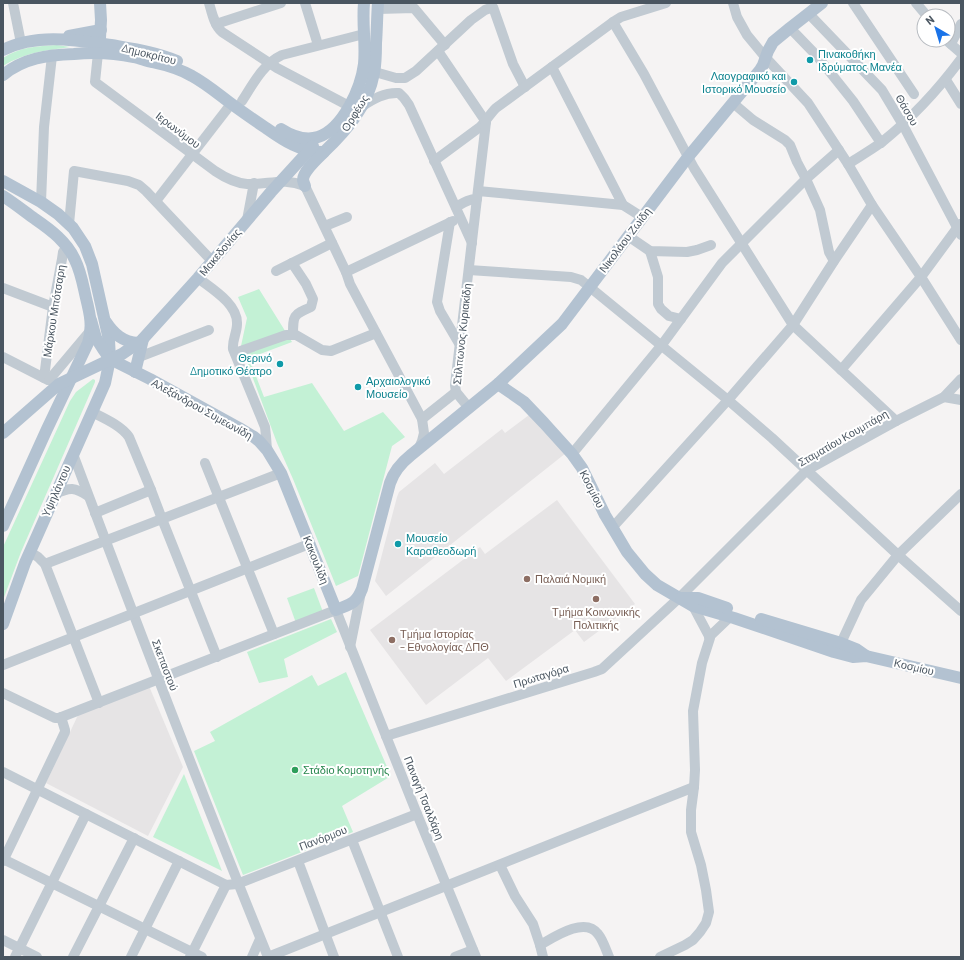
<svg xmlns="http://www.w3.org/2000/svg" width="964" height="960" viewBox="0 0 964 960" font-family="Barlow,sans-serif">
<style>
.education{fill:#e6e4e5}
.green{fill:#c3f1d5}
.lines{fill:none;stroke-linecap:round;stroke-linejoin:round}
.minor{stroke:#c1cad2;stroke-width:10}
.major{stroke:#b3c2d1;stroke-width:12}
.culture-dot{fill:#0f9aa8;stroke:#fff;stroke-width:1.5}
.education-dot{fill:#8d6e63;stroke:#fff;stroke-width:1.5}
.leisure-dot{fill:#2e9e5b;stroke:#fff;stroke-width:1.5}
.labels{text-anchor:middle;stroke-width:4;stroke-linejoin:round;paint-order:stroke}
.street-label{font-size:11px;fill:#4a5661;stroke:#fff}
.culture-label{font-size:11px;fill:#0d838f;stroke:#fff;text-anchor:start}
.education-label{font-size:11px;fill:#785e54;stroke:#fff;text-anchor:start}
.leisure-label{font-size:11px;fill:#27864d;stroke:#fff;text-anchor:start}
</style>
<rect width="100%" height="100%" fill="#f5f3f3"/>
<!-- education -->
<g class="education">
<polygon points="529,415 566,453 386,596 375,581 397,497 399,492 435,463 444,474 502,429 505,433"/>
<polygon points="557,500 635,604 584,642 575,630 506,681 488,658 426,705 370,630 480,547 485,554"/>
<polygon points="149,686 183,767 148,836 46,783 79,713"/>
</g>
<!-- green -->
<g class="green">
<path d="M57,45L70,47C44,51 26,52 3,66V58C20,47 37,46 57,45Z"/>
<polygon points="259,289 292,342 249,358 264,397 312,383 344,431 383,412 405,437 392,446 358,576 336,586 293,479 277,443 241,346 247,318 238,297"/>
<polygon points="93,379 95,380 95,382 21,552 3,600 3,547 70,401 76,392"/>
<polygon points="314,588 323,612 296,623 287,598"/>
<polygon points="331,619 337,632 284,659 288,677 259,683 247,652"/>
<polygon points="346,672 391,776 342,806 353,832 243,875 194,751 215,741 210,732 312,675 318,686"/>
<polygon points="184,774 222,871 153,837"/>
</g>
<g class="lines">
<!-- minor -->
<g class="minor">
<polyline points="13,3 21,43"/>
<path d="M209,3C212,13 214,25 222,32L277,68L349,106"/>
<polyline points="305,3 318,45"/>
<polyline points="733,3 737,17 747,35 766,58 808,103 848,164 872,205 921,277 961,340"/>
<polyline points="853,3 914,94"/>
<polyline points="916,3 927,16"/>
<polyline points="378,9 414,8 445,45"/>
<polyline points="809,14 882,90 903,125 961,235"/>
<polyline points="613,22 644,74 694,168 793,325 896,421"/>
<polyline points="216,24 281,3"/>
<polyline points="790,28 817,56 853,101 881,143"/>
<polyline points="946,40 961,53"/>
<polyline points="951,44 961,24"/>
<polyline points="438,51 486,122"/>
<path d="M98,53L95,82L215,171C224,177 235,183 247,184C269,185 282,177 305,186L346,272L350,284L422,419L424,433L422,441L419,448"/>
<polyline points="552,67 623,205 642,217"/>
<polyline points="368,70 396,78 405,78 416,71 471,20 485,10 493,7 513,64 525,87"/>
<polyline points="946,80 961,104"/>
<path d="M242,101C253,84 263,64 282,55L364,34"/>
<polyline points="733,103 753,120 785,140 790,145 797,162 806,179 820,210 829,252 834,261"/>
<path d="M361,107C373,99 385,92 399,93L404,98L409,105L472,243"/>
<path d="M434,161L480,127C486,121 490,114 496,108L613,22L621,17L666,3"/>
<path d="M848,164C859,157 871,150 882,142C912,118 938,90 961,59"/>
<polyline points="478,191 623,205"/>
<polyline points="156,201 231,104"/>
<polyline points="41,202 44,127 52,56"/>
<path d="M456,207C463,203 468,199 477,199"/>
<polyline points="247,220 254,183"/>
<polyline points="450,222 437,302 440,311 460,345"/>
<polyline points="69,224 74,171 128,181 139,185 146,191 212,261"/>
<polyline points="325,226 347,217"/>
<polyline points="628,236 650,251 687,252 697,250 711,245"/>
<polyline points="650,251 658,277 658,304 661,309 669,316 681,319"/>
<polyline points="469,270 571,277 581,280 728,400 772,438 898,555 961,611"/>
<polyline points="276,271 292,263"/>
<polyline points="346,272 453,221"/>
<path d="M198,278C212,289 238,304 237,324C237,333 232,340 233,349L265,427L266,436L267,450"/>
<polyline points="3,288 53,307"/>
<path d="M293,335C293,315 293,315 311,307L313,299L306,284L292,263L332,243"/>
<polyline points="235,353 286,335 296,335 322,350 331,351 376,333"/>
<polyline points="3,357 48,380"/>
<polyline points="139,357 209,330"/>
<polyline points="841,370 921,277 960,224"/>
<polyline points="44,378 53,307 62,259 63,252 67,246"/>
<polyline points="49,380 91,330"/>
<polyline points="944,397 961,400"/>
<polyline points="469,408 456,392 455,385 486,122"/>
<path d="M92,412C104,418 122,426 129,437L151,490L162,519L217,657"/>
<polyline points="422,419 456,392"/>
<path d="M73,454C136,622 200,790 268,957L694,787"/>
<polyline points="572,454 661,346 722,263 806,179 839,150"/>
<polyline points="205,463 274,634"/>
<path d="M55,494C70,487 75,487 88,496"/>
<polyline points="95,513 151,490"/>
<polyline points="612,528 728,400 793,325 834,261 872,205"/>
<polyline points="30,552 38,557 45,564 99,703"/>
<polyline points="45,564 281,473"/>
<polyline points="709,637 730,617"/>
<polyline points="841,643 861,600 898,555 961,494"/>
<polyline points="350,647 361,592"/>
<polyline points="3,665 309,544"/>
<polyline points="3,693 55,718 59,718 336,610 417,814 476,957"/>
<polyline points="386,736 594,672 602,669 679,598 807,470 896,421 944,397 961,379"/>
<polyline points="3,772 226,885 237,884 417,814"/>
<polyline points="352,840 398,957"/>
<polyline points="3,859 202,957"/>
<polyline points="3,861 65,732 65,730 61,717"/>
<polyline points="298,861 334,957"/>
<polyline points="500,865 515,896 533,924 540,945 543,957"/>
<polyline points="3,940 37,957"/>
<path d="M540,945C554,937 585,916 598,934C603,940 606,950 609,957"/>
<polyline points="15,957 86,814"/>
<polyline points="73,957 134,838"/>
<polyline points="131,957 179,861"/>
<polyline points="190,957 226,885"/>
<polyline points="252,957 260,939"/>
<polyline points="455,957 473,950"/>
<polyline points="660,957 685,945 693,940 700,932 706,923 709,912 706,890 701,865 691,832 691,810 694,787 695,770 693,711 702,663 710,638 693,606"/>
</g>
<!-- major -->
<g class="major">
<polyline points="100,3 101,20 100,38"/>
<polyline points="69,36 101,30"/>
<path d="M3,50C36,33 76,40 111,45C134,49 156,52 177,61"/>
<path d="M3,75C24,58 47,55 74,54C94,52 114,53 134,57C140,58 146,61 152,62C166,65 180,69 192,76C205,83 217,93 229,102C241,111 254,120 266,128C283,140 302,153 324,152C347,130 368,106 374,73C376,63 376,53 376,43C377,30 377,16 378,3"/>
<path d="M281,129C292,136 305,141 318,137C343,129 361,88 364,64C366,44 362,24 364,3"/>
<polyline points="3,181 41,202 58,214 73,228 85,246 92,264 109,340 110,359 105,383 25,563 3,624"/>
<path d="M305,186C305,186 303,181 303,180C303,171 318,158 324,152"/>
<path d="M3,196C14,203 24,211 35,219C51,230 67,242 75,260C81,272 83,285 86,298C90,314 93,327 88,343L47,429L3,526"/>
<path d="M91,320L96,338L103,349L110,359L150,379L239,428L254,437L259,441L267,450L281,473L336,610C350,604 356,604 362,589L390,483C394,471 401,463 411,455L498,384L562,324L688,157L760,70L763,65L768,51L773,42L790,28L822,3"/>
<path d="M106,322C114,334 123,342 138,343"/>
<polyline points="135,372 143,339"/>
<polyline points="498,384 524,402 544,423 572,454 582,468 605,515 627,552 645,574 657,585 693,606 734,618 834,652 853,657 866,656 961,678"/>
<polyline points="3,433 59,384 122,354 141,341 198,278 271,192 313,146"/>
<polyline points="681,598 698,598 727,608"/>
<polyline points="761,619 841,643 856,649 866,656"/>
</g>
</g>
<!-- markers -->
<g class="culture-dot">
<circle cx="810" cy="60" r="4"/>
<circle cx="794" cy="82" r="4"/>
<circle cx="280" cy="364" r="4"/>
<circle cx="358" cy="387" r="4"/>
<circle cx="398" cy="544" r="4"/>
</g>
<g class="education-dot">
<circle cx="527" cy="579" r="4"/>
<circle cx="596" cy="599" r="4"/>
<circle cx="392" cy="640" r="4"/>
</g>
<circle class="leisure-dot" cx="295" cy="770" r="4"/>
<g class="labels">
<!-- street labels -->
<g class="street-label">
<text transform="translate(149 54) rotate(14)" y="4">Δημοκρίτου</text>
<text transform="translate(907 110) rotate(60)" y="4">Θάσου</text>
<text transform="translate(355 113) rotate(-58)" y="4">Ορφέως</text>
<text transform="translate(178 130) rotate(37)" y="4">Ιερωνύμου</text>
<text transform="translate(625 240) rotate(-53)" y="4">Νικολάου Ζωίδη</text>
<text transform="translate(220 252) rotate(-50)" y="4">Μακεδονίας</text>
<text transform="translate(54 311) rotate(-81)" y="4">Μάρκου Μπότσαρη</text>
<text transform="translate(462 334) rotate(-84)" y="4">Στίλπωνος Κυριακίδη</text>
<text transform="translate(202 409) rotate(29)" y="4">Αλεξάνδρου Συμεωνίδη</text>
<text transform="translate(843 438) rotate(-30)" y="4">Σταματίου Κουμπάρη</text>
<text transform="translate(592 489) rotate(63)" y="4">Κοσμίου</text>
<text transform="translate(56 491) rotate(-66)" y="4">Υψηλάντου</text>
<text transform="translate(316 560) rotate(68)" y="4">Κακουλίδη</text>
<text transform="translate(165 665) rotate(69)" y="4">Σκεπαστού</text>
<text transform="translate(914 667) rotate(13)" y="4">Κοσμίου</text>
<text transform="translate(541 676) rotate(-17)" y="4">Πρωταγόρα</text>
<text transform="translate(424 798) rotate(68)" y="4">Παναγή Τσαλδάρη</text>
<text transform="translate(323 838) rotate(-21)" y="4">Πανόρμου</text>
</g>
<!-- culture labels -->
<g class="culture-label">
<text x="818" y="58">Πινακοθήκη<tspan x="818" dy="13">Ιδρύματος Μανέα</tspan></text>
<text x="786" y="80" text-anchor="end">Λαογραφικό και<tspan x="786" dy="13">Ιστορικό Μουσείο</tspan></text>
<text x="272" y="362" text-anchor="end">Θερινό<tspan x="272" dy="13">Δημοτικό Θέατρο</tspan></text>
<text x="366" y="385">Αρχαιολογικό<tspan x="366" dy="13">Μουσείο</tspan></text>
<text x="406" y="542">Μουσείο<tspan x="406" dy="13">Καραθεοδωρή</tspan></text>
</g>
<!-- education labels -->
<g class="education-label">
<text x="535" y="583">Παλαιά Νομική</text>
<text x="596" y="616" text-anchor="middle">Τμήμα Κοινωνικής<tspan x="596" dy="13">Πολιτικής</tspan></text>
<text x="400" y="638">Τμήμα Ιστορίας<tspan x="400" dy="13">– Εθνολογίας ΔΠΘ</tspan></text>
</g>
<!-- leisure labels -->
<g class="leisure-label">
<text x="303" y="774">Στάδιο Κομοτηνής</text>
</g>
</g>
<!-- border -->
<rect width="964" height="960" fill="none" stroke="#4a5661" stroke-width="8"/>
<!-- north arrow -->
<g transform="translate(936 28) rotate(322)"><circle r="19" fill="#ffffff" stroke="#b7bbc0"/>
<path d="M0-3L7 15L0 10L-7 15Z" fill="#1a73e8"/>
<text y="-6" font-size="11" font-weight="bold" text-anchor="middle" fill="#4a5661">N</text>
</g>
</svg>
